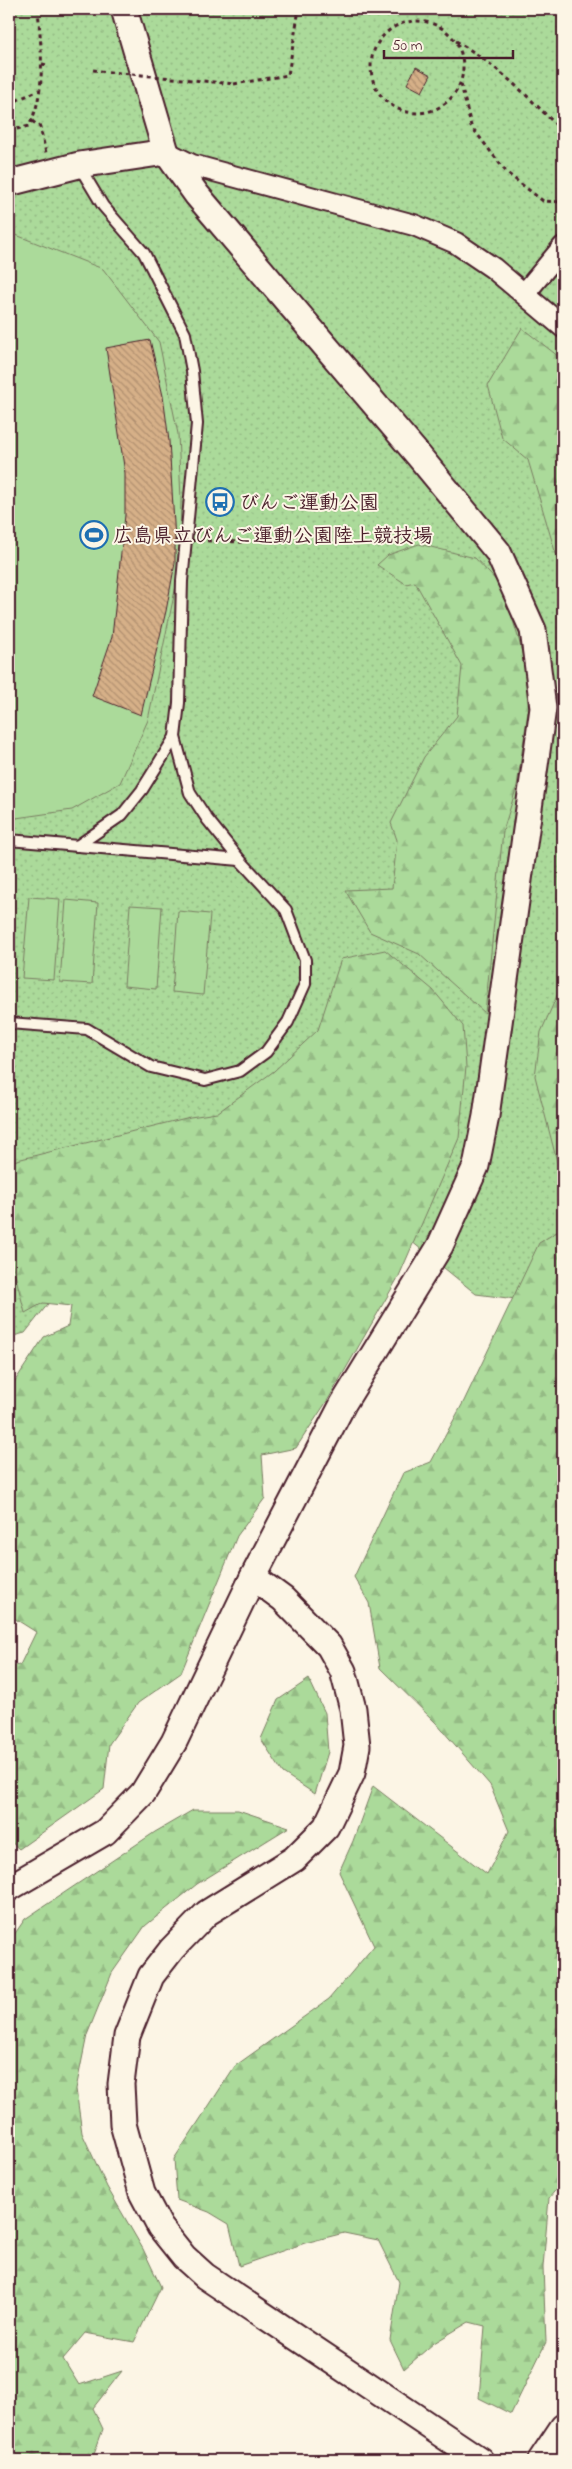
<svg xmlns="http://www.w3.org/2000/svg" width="572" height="2469" viewBox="0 0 572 2469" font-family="'Indie Flower','Klee One',sans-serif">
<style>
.grass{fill:url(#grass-dots);stroke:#7a7c62}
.forest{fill:url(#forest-firs);stroke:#7a7c62}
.pitch{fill:#abda9a;stroke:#7a7c62}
.building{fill:url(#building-back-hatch);stroke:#4a1f2b}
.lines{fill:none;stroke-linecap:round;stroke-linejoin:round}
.service-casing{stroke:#4a1f2b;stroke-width:14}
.minor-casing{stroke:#4a1f2b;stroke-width:24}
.tertiary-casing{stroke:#4a1f2b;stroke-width:29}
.path{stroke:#4a1f2b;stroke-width:3;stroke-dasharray:4 4;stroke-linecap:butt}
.service{stroke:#fcf5e5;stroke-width:10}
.minor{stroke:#fcf5e5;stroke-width:20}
.tertiary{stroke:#fcf5e5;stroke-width:25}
.path-bridge{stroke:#4a1f2b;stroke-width:3;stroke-dasharray:4 4;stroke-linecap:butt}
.labels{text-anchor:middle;stroke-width:4;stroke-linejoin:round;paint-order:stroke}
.poi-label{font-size:20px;font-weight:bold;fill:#4a1f2b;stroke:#fcf5e5;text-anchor:start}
</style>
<defs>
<pattern id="grass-dots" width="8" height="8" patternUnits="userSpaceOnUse" patternTransform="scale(1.25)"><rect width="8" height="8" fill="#abda9a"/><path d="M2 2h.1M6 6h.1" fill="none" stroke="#95bb85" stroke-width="1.8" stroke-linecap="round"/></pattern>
<pattern id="forest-firs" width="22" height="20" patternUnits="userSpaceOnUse" patternTransform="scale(1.25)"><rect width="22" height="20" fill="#abda9a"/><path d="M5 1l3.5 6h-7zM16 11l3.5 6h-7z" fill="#95bb85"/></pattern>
<pattern id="building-back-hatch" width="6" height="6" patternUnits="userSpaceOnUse" patternTransform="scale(1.25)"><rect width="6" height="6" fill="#d6b088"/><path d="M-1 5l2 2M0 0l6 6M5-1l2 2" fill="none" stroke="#b08f6f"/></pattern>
</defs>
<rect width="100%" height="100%" fill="#fcf5e5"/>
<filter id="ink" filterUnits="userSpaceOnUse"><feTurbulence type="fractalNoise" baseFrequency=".02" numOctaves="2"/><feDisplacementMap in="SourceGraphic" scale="10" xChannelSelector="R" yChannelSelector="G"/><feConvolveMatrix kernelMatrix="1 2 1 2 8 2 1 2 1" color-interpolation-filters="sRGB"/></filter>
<g filter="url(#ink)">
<!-- grass -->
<polygon class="grass" points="9,9 563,9 563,1305 476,1294 395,1228 71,1275 25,1333 9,1337"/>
<!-- forest -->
<g class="forest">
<polygon points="522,328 563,360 563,578 528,460 502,438 488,385"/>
<polygon points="419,544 475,558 503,588 519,640 531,691 517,786 503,831 485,1013 419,954 370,932 345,890 392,888 397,840 391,823 424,757 457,716 462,666 415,582 406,584 377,565 388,555"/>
<polygon points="385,950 433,990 463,1026 466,1067 459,1138 399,1276 329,1398 296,1448 262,1455 265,1498 237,1536 181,1673 138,1703 109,1744 104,1789 19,1849 9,1840 9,1666 20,1665 36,1632 9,1615 9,1406 11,1387 44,1337 68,1326 71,1306 43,1303 25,1313 9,1251 9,1162 190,1117 217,1113 274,1071 318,1030 341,959"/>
<polygon points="563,982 563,1185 535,1076 541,1032"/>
<polygon points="563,1228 563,2181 549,2198 543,2267 546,2342 511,2414 479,2398 485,2326 469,2322 434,2343 404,2369 390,2340 399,2282 378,2240 344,2233 305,2243 239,2266 229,2224 209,2212 177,2200 174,2159 235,2066 329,1999 374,1946 339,1872 353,1841 373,1786 487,1874 509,1831 490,1785 436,1723 380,1668 369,1603 354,1577 403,1473 431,1462 464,1401 539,1243"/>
<polygon points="309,1679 325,1713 328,1752 315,1794 283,1773 261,1739 278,1700"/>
<polygon points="193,1810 238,1810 289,1827 197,1884 145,1926 112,1973 87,2035 76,2089 82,2133 107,2187 143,2249 161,2287 134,2342 85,2333 63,2359 79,2385 122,2371 93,2408 103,2429 92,2460 9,2460 9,1942 25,1919 155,1832"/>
</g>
<!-- pitch -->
<g class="pitch">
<polygon points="9,235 16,235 103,269 159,342 178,434 181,499 179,571 148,720 120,783 72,810 9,819"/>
<polygon points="29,897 60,899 54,980 22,978"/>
<polygon points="66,900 98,903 92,984 60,982"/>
<polygon points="130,905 162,907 156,989 124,986"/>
<polygon points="178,911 210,914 203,995 172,992"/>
</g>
<!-- building -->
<g class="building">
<polygon points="416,67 431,75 422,92 407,84"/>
<polygon points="150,340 163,396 169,441 175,540 175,563 166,611 141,715 92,696 112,637 125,515 125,473 106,348"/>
</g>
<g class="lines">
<defs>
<g id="service">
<polyline points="9,840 240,860"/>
<polyline points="77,846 122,815 142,790 175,737"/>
<polyline points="9,1023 87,1029 151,1067 205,1080 240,1071 266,1052 288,1022 305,984 305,960 286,910 240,860 207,819 190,793 175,737 179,703 182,581 197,424 192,371 185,334 144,253 103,206 79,166"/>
</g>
<g id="minor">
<polyline points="166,152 192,165 414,225 456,243 493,268 563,327"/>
<polyline points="525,293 563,247"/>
</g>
<g id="tertiary">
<polyline points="9,183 79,165 166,152"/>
<polyline points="253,1577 283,1599 329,1646 343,1671 353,1709 357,1746 352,1773 326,1827 294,1859 207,1913 172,1949 151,1976 127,2036 121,2084 123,2124 142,2193 160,2227 184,2257 205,2276 480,2460"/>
<polyline points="9,1888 105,1832 143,1793 174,1742 253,1577 343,1404 440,1246 476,1166 486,1116 543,708 533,630 498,552 418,455 197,195 166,152 124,9"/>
<polyline points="541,2460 563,2427"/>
</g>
</defs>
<!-- service casing -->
<use href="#service" class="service-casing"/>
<!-- minor casing -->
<use href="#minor" class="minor-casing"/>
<!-- tertiary casing -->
<use href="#tertiary" class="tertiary-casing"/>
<!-- path -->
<g class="path">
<circle cx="417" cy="67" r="46"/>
<path d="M456,41C497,65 530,98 563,132"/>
<polyline points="42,64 47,65"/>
<polyline points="93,70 100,71"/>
<polyline points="234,84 288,75 299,9"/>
<polyline points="461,84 471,126 507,173 543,201 563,202"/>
<polyline points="9,104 39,90"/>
<polyline points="32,121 40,127 46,153"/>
<path d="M9,131L29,126C47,90 41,48 38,9"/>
<polyline points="215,541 242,542"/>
</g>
<!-- service -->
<use href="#service" class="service"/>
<!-- minor -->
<use href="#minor" class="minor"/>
<!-- tertiary -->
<use href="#tertiary" class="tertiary"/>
<!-- path-bridge -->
<g class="path-bridge">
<polyline points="100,71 234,84"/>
<polyline points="175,540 215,541"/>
</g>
</g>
</g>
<!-- icons -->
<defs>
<symbol id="bus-ring" viewBox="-11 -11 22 22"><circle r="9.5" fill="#fcf5e5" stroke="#1f6fb2" stroke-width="1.5"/><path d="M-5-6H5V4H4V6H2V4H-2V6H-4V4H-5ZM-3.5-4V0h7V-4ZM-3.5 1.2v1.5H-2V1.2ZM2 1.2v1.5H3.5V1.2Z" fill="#1f6fb2"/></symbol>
<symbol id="stadium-ring" viewBox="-11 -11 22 22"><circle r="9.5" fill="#fcf5e5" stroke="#1f6fb2" stroke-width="1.5"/><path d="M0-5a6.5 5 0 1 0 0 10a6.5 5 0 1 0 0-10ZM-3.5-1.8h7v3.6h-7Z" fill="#1f6fb2"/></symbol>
</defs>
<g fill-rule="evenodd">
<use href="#bus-ring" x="204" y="486" width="32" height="32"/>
<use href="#stadium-ring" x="78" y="519" width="32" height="32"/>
</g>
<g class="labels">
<!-- poi labels -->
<g class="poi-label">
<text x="239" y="509">びんご運動公園</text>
<text x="113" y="542">広島県立びんご運動公園陸上競技場</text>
</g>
</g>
<!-- margin -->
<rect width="572" height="2469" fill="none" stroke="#fcf5e5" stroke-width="30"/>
<rect x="15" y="15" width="542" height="2439" fill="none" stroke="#4a1f2b" stroke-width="2" filter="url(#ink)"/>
<!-- scale -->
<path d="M384 50v8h129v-8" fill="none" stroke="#4a1f2b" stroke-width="2.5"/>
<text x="392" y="50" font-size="15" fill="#4a1f2b" stroke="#fcf5e5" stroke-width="4" paint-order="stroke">50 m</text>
</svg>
